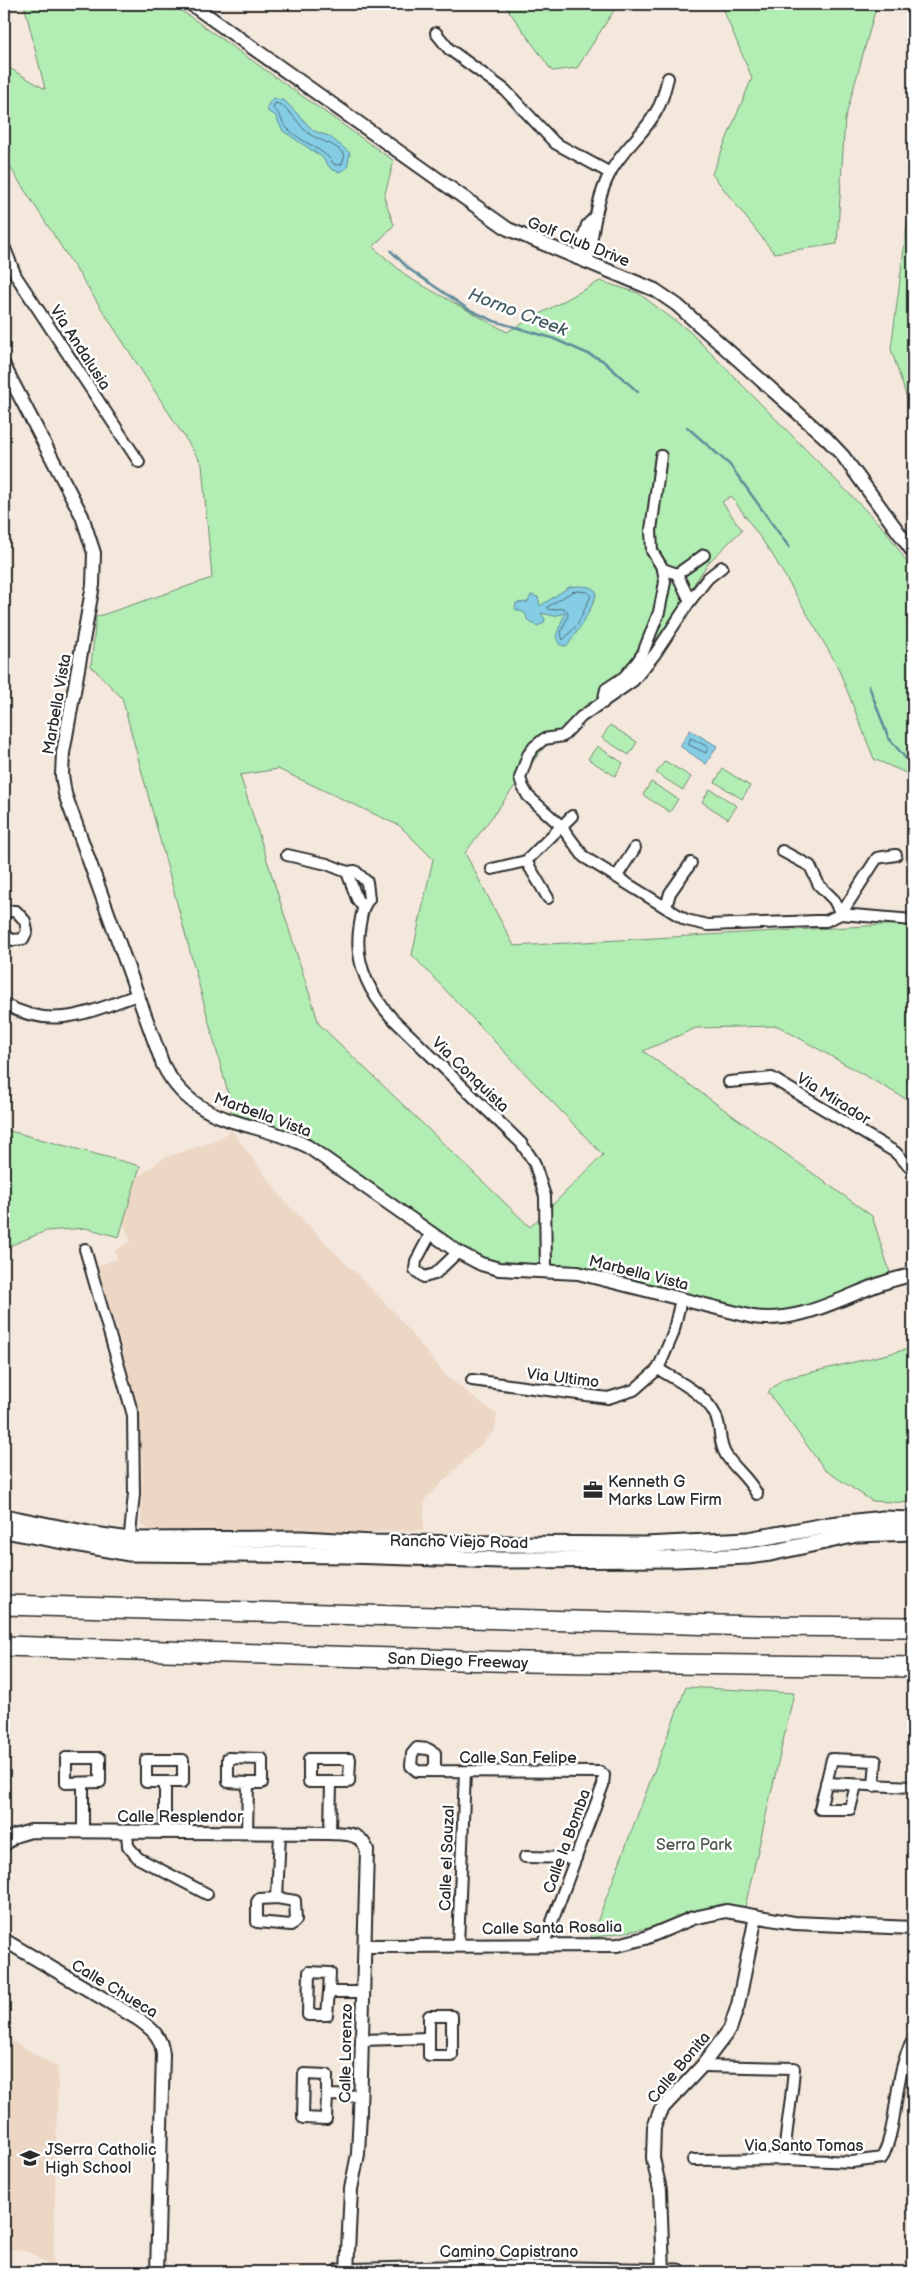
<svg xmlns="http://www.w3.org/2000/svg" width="917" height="2276" viewBox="0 0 917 2276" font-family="'Balsamiq Sans',sans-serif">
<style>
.built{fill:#ecd6c4}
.green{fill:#b2eeb3;stroke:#6e8c6f;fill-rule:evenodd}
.water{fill:#84cde5;stroke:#608c9b}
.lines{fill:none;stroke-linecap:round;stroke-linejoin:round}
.shore{stroke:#4f6c75;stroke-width:1}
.stream{stroke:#608c9b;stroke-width:2.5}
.minor-casing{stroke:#2b2b2b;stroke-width:14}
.tertiary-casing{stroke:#2b2b2b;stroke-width:16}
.secondary-casing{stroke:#2b2b2b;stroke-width:19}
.motorway-casing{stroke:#2b2b2b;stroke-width:22}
.minor{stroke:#fff;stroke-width:10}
.tertiary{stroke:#fff;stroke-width:12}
.secondary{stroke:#fff;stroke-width:15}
.motorway{stroke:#fff;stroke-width:19}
.labels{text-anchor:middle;stroke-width:5;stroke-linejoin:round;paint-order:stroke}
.street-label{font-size:16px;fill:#2b2b2b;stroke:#fff}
.poi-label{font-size:16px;fill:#2b2b2b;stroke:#fff;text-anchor:start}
.park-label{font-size:16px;fill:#4d5c4d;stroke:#fff}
.water-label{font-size:18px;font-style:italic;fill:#465c63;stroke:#fff}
</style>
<rect width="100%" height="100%" fill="#f4e7dc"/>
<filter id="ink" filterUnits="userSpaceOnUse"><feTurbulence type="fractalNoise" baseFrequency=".02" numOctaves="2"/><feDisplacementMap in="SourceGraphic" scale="10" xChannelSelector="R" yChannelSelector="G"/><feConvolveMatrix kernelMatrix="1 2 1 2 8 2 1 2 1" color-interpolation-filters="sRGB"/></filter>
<g filter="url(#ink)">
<!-- built -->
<g class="built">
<polygon points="231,1130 286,1203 392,1310 445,1375 497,1415 494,1431 425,1499 423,1530 337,1533 156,1533 141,1526 143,1461 133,1398 122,1347 96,1267 117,1259 115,1251 131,1241 121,1218 134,1180 166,1157 216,1141"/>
<polygon points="4,2036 58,2068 53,2268 29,2252 4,2248"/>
</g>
<!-- green -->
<g class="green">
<path d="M24,4H172L394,161L384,197L394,225L373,247L409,278L507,332L600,281L638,293L689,331L886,531L913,571V776L874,759L837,665L772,554L731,496L722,502L742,530L709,562L633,674L544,747L465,853L514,946L901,924L913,930V1103L778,1026L696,1028L643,1051L872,1216L892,1279L783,1318L578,1273L489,1267L307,1146L228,1120L232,1108L122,698L91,666L96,617L212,578L202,464L4,158V65L45,89ZM278,769L400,826L433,859L412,955L603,1155L530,1227L319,1024L240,775Z"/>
<polygon points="504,4 618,4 577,68 552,71"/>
<polygon points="721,4 877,4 845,119 837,244 774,253 712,174 752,78"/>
<polygon points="913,209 913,417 891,349 907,226"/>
<polygon points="610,725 637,742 629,755 602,738"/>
<polygon points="597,746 623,763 615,776 588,759"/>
<polygon points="665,761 691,777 683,790 656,773"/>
<polygon points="723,769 750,786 742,799 715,782"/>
<polygon points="651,782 678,799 670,812 643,795"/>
<polygon points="710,789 737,806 728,819 702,802"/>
<polygon points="4,1127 10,1131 140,1166 119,1237 86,1228 46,1231 4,1248"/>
<polygon points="913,1348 913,1503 872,1501 825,1470 768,1392 783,1379"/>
<polygon points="686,1687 794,1693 745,1907 708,1908 654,1927 591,1938"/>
</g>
<!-- water -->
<g class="water">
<polygon points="273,98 285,101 314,131 329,136 350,153 347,168 339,172 331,169 322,157 283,131 275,115 268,112 267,106"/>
<path d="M579,586L590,587L596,591V596C589,614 579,629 568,645L563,646L559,644L556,636L565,613L554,616L541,613L545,619L544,623L537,626L528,621L525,613L515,609L516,603L528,602L531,595L538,597L540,606L569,587Z"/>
<polygon points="690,730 717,746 706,764 680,746"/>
</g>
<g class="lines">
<!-- shore -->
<g class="shore">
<path d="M276,103C292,108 298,127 311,135C324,143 333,142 345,155L342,164L335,165C324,148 301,143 287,128C281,121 280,113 273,108Z"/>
<path d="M579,591L588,592L591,596L577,625L563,640C557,629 569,622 568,612L563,608L549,610L547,607L572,592Z"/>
<polygon points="691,738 708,747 706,753 689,745"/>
</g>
<!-- stream -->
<g class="stream">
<polyline points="391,251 409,269 468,309 494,321 552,338 602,360 638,392"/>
<polyline points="687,427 730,465 789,547"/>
<polyline points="869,686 888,737 907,760"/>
</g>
<defs>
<g id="minor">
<polyline points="436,33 449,49 505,90 555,143 610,173"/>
<polyline points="4,246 16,276 139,462"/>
<polyline points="577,259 587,225 594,218"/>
<path d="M587,263C594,232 595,203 609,175C621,150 645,134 657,110C663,101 665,88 668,78"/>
<polyline points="722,567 708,578 690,601 655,654 633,681 581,717 563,736 544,739 534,747 528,755 520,778 523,787 528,796 561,826 584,857 686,920 708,925 817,921 826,921 841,914 913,920"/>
<polyline points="663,569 677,574 690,601"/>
<polyline points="677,574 704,555"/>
<polyline points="603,703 606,689 624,677 637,662 643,653 659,612 665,582 663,569 652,551 651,530 661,456"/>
<polyline points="782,851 810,866 819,885 834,900 841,914"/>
<path d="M287,855L327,864L347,872L355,871L367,882L369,899C362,907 362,914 360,924C353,960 367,990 391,1017L521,1143L534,1162L545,1196L546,1270"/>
<polyline points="492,869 526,861"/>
<polyline points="347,872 357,899 363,907"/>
<polyline points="617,876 635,848"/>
<polyline points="548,898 526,861 572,816"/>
<polyline points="666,907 670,893 691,863"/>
<polyline points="4,914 10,911 16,911 25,921 27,931 23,939 13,940 4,936"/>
<polyline points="841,914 877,858 896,855"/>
<path d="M4,1004C53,1031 89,1012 137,995"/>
<polyline points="729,1082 772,1078 895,1152 913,1170"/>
<polyline points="431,1233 416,1261 415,1270 424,1277 435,1274 458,1252"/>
<polyline points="85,1249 133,1415 134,1494 129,1544"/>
<path d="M658,1369C678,1381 712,1397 718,1422C721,1433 719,1444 726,1455C735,1469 747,1476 757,1494"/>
<polyline points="472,1380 608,1398 634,1390 658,1369 673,1334 681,1299"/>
<polygon points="66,1758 100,1758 100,1782 66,1783"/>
<polyline points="430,1771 435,1766 435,1753 428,1749 417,1748 412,1754 411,1766 417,1771 600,1772 604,1775 603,1785 543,1946"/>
<polyline points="826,1783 913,1787"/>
<polyline points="856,1785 850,1809 820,1809 832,1759 876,1761 874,1786"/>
<polyline points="83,1832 83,1783"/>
<polyline points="127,1832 128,1846 138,1858 207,1894"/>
<polyline points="165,1833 165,1782 146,1782 146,1760 183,1760 183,1782 165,1782"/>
<polyline points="247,1833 248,1783 228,1782 228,1758 262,1759 262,1783 248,1783"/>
<polyline points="330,1833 331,1782 309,1782 309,1759 350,1759 349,1782 331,1782"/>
<polyline points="525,1857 576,1858"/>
<polyline points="277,1898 259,1899 257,1902 257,1922 291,1925 296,1920 295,1901 277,1898 280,1833"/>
<polyline points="458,1945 465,1772"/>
<polyline points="329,1992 327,2015 308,2015 309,1972 330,1973 329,1992 363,1992"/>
<polyline points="362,2040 429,2038 429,2056 452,2056 452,2016 429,2016 429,2038"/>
<path d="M702,2066L794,2068C792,2099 786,2128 784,2159"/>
<polyline points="327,2095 326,2119 303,2118 304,2074 327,2075 327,2095 361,2096"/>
<path d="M693,2160L784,2159L852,2162L882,2158C900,2121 892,2077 913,2040"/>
</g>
<g id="tertiary">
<polyline points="191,4 508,229 655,290 677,305 827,439 843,456 913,552"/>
<path d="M4,366L82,516L94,553L93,585L63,753L62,775L65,794L163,1065C195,1128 253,1119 307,1146L458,1252L481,1264L499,1269L578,1273L753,1317C811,1325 859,1284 913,1275"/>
<path d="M4,1845L14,1836L31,1831L330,1833C347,1834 360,1832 367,1850L360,2112L358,2154L351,2189L347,2272"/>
<path d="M4,1940L138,2019C152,2029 161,2036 163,2054L157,2272"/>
<polyline points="365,1946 618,1945 645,1938 693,1918 726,1911 794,1923 913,1928"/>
<polyline points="663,2272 660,2190 653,2158 654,2127 660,2111 702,2066 730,2029 738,2005 756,1916"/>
</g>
<g id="secondary">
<polyline points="4,1517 94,1535 129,1540 302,1539 373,1543 645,1545 748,1540 830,1525 883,1519 913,1520"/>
<polyline points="4,1530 128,1553 349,1555 500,1560 675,1559 748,1556 770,1553 857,1534 913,1532"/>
<polyline points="339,2272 475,2268 678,2272"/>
</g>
<g id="motorway">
<polyline points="4,1605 756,1626 913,1627"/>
<polyline points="4,1646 526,1662 913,1667"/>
</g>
</defs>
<!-- minor casing -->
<use href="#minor" class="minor-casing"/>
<!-- tertiary casing -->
<use href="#tertiary" class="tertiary-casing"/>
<!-- secondary casing -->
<use href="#secondary" class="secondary-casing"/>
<!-- motorway casing -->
<use href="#motorway" class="motorway-casing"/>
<!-- minor -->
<use href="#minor" class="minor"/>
<!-- tertiary -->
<use href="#tertiary" class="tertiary"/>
<!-- secondary -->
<use href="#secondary" class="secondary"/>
<!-- motorway -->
<use href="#motorway" class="motorway"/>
</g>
</g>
<!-- icons -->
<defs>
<symbol id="office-bare" viewBox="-9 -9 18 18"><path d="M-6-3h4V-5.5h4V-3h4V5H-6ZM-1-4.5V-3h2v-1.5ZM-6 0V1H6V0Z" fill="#2b2b2b" stroke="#fff" stroke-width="2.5" paint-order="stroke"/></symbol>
<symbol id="school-bare" viewBox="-9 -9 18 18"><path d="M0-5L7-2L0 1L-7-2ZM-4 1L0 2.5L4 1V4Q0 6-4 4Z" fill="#2b2b2b" stroke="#fff" stroke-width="2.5" paint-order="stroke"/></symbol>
</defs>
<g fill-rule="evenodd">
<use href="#office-bare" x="579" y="1476" width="28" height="28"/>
<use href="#school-bare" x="16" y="2144" width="28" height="28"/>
</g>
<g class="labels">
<!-- street labels -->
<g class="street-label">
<text transform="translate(579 241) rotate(22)" y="6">Golf Club Drive</text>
<text transform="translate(81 347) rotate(57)" y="6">Via Andalusia</text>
<text transform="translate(56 704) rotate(-80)" y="6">Marbella Vista</text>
<text transform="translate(471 1074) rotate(44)" y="6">Via Conquista</text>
<text transform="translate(834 1098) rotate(32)" y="6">Via Mirador</text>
<text transform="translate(263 1114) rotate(20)" y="6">Marbella Vista</text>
<text transform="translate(639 1272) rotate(14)" y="6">Marbella Vista</text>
<text transform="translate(563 1377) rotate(7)" y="6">Via Ultimo</text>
<text transform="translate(459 1541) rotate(1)" y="6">Rancho Viejo Road</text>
<text transform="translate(458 1660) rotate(2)" y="6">San Diego Freeway</text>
<text x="518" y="1763">Calle San Felipe</text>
<text x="180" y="1822">Calle Resplendor</text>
<text transform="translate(566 1841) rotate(-70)" y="6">Calle la Bomba</text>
<text transform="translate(446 1858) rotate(-88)" y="6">Calle el Sauzal</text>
<text transform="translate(552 1927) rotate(-1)" y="6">Calle Santa Rosalia</text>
<text transform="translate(115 1988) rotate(31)" y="6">Calle Chueca</text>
<text transform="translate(345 2053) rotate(-89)" y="6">Calle Lorenzo</text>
<text transform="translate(678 2067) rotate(-50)" y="6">Calle Bonita</text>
<text x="804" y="2151">Via Santo Tomas</text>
<text x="509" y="2257">Camino Capistrano</text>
</g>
<!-- poi labels -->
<g class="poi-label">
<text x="608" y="1487">Kenneth G<tspan x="608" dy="18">Marks Law Firm</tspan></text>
<text x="45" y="2155">JSerra Catholic<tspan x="45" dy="18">High School</tspan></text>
</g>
<!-- park labels -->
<g class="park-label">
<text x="694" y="1850">Serra Park</text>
</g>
<!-- water labels -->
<g class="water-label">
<text transform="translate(518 312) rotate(21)" y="6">Horno Creek</text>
</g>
</g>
<!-- margin -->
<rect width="917" height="2276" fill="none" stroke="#fff" stroke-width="20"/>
<rect x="10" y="10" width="897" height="2256" fill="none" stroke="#2b2b2b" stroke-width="2" filter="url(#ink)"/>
</svg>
